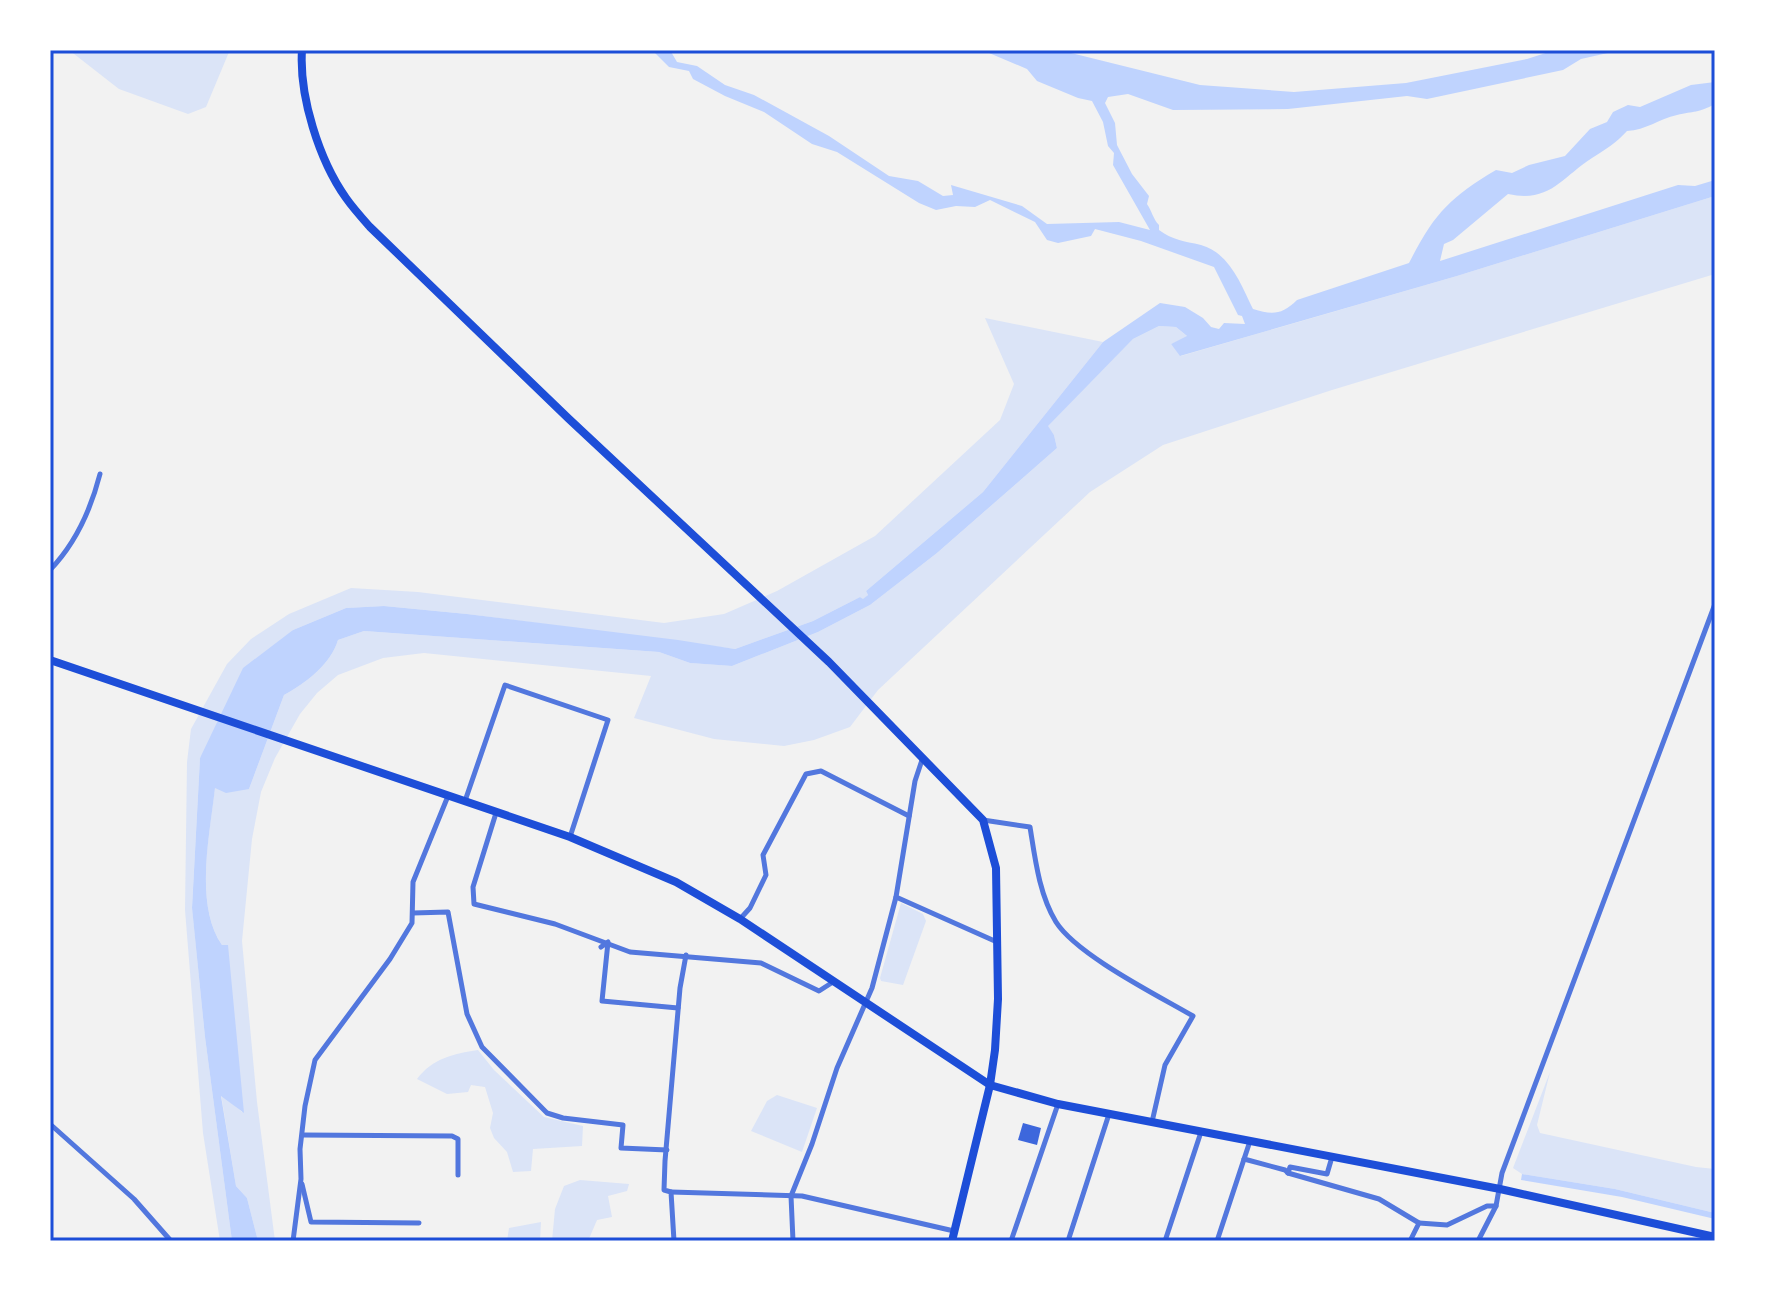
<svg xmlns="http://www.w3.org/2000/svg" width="1765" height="1291" viewBox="0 0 1765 1291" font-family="Montserrat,sans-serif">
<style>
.green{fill:#dbe4f7}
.water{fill:#bfd3fe}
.building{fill:#3d67dc}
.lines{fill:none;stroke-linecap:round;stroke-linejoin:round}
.minor{stroke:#5277de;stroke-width:5}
.trunk{stroke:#1d4ed8;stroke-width:8}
.neatline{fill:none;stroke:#1d4ed8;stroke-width:3}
</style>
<rect width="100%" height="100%" fill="#f2f2f2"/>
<!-- green -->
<g class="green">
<polygon points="69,50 225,50 229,52 206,107 188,114 119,89"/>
<path d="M1715,196V274L1332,390L1163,445L1090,492L878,690L850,727L814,740L784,746L714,739L634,718L651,676L424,653L383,658L338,675L317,693L300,714L275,758L261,792L252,839L242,941L257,1102L275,1241H258L247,1198L236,1186L221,1094L242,1112L222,945C194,905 210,833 215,787L249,789L284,695C306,683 331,664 338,640L364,631L659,652L690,663L732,666L818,632L870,605L937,553L1057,448L1054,435L1047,426L1133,339L1159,326L1176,327L1188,337L1171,344L1181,356L1457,276Z"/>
<polygon points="985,318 1103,342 983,492 866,591 868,595 863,600 860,597 813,621 735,649 467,614 384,606 346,608 293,630 200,758 192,907 205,1037 232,1241 220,1241 203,1133 185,910 187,762 191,729 227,664 251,639 289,614 351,588 418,592 664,623 724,614 777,591 875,536 1000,420 1014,384"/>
<polygon points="901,903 923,914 926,921 903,985 881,981 880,978"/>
<path d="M478,1050L494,1070L544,1117L583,1126L582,1146L533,1149L531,1171L513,1172L507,1152L494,1138L490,1128L493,1113L485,1087L471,1085L468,1092L447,1094L417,1079C433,1058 453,1054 478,1050Z"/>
<polygon points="1550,1072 1537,1125 1540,1133 1696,1167 1715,1169 1715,1213 1615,1189 1522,1174 1513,1168"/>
<polygon points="777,1095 817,1108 802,1152 751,1131 767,1101"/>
<polygon points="580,1180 629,1184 627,1191 608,1196 612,1217 597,1220 588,1241 552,1241 555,1209 564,1186"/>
<polygon points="541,1222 540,1241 507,1241 509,1228"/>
</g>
<!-- water -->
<g class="water">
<path d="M652,50H670L677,62L697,66L725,85L754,95L829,136L889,176L918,181L943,196L953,195L951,185L1022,206L1047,224L1119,222L1150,230L1113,165L1114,153L1108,146L1103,122L1092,101L1078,98L1037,81L1027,69L982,50H1059L1200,85L1294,92L1406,83L1527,59L1555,50H1621L1581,59L1563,70L1427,99L1407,96L1288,109L1173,110L1128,94L1108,97L1105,103L1115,123L1117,145L1132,174L1149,196L1147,204C1152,211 1153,219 1159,225V230C1172,240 1184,241 1201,245C1230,253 1241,285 1253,309C1272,315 1282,315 1297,300L1409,263C1434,214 1449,198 1496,170L1512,173L1529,165L1565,156L1590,129L1607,122L1613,112L1628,105L1640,107L1691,85L1715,82V104C1698,113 1694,111 1677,115C1659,119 1646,130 1627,131C1616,143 1605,150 1592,158C1561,178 1550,203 1508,194L1453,240L1444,244L1440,261L1678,185L1695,186L1715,180V196L1457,276L1180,356L1171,344L1187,336L1176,327L1159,326L1133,339L1048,426L1054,435L1057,448L937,553L870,605L818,632L732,666L690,663L659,652L364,631L338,640C331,664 306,683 284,695L249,789L226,793L215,788C210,834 194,905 222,945H228L244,1113L221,1096L236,1186L247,1198L258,1241H232L205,1037L192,908L200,758L243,668L293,630L346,608L384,606L467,614L678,640L735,649L813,621L860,597L863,599L868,595L866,591L983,492L1103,342L1160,303L1185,307L1203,318L1211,327L1219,329L1224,323L1245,324L1242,316L1238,315L1214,267L1141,241L1095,229L1091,236L1058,243L1047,240L1035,222L990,200L975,207L956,206L936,210L919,203L837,152L812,144L764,112L725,96L693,79L689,71L669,67Z"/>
<polygon points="1522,1174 1615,1189 1715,1213 1715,1219 1622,1197 1521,1180"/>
</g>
<!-- building -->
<polygon class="building" points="1023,1123 1041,1128 1037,1145 1018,1140"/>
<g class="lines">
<!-- minor -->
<g class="minor">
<path d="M50,570C75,544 91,509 100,474"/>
<polyline points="465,801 505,685 608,720 570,837"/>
<polyline points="496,813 473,887 474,904 555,924 630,952 761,963 819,991 833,982"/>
<path d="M983,820L1030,827C1035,858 1039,894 1056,922C1077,955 1157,995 1193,1016L1165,1065L1152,1122"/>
<polyline points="896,897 997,942"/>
<polyline points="413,913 448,912 467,1014 482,1047 547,1113 563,1118 623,1125 621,1148 667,1150"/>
<polyline points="740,919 750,908 766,875 763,855 806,774 821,771 909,816"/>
<polyline points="601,947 608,942 602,1001 678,1008"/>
<polyline points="50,1124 134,1199 171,1241"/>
<polyline points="303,1135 452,1136 458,1139 458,1175"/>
<polyline points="1332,1157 1327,1174 1290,1167 1288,1173 1379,1199 1419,1223 1410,1241"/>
<polyline points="1244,1159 1285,1170 1288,1173"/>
<polyline points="302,1184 311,1222 419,1223"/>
<polyline points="671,1192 802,1196 954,1231"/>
<polyline points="1419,1223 1447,1225 1487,1206 1496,1206"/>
<polyline points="293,1241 301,1179 300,1149 305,1106 315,1060 390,959 412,923 413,882 448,796"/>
<polyline points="674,1241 671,1192 664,1190 665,1161 680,988 686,955"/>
<polyline points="793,1241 791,1196 812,1144 837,1068 872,988 896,897 915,781 923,757"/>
<polyline points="1011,1241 1058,1104"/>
<polyline points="1068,1241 1109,1114"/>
<polyline points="1165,1241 1201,1132"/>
<polyline points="1217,1241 1250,1141"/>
<polyline points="1478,1241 1496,1206 1502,1173 1715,604"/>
</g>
<!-- trunk -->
<g class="trunk">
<path d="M302,50C299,96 319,160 346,198C353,208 362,218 370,227L569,419L829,662L983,820L996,868L998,999L995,1050L990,1085L952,1241"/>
<polyline points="50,660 570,837 676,882 740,919 990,1085 1058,1104 1500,1189 1715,1237"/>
</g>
</g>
<!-- border -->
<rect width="1765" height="1291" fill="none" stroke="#ffffff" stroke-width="104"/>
<rect x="52" y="52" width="1661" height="1187" class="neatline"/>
</svg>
